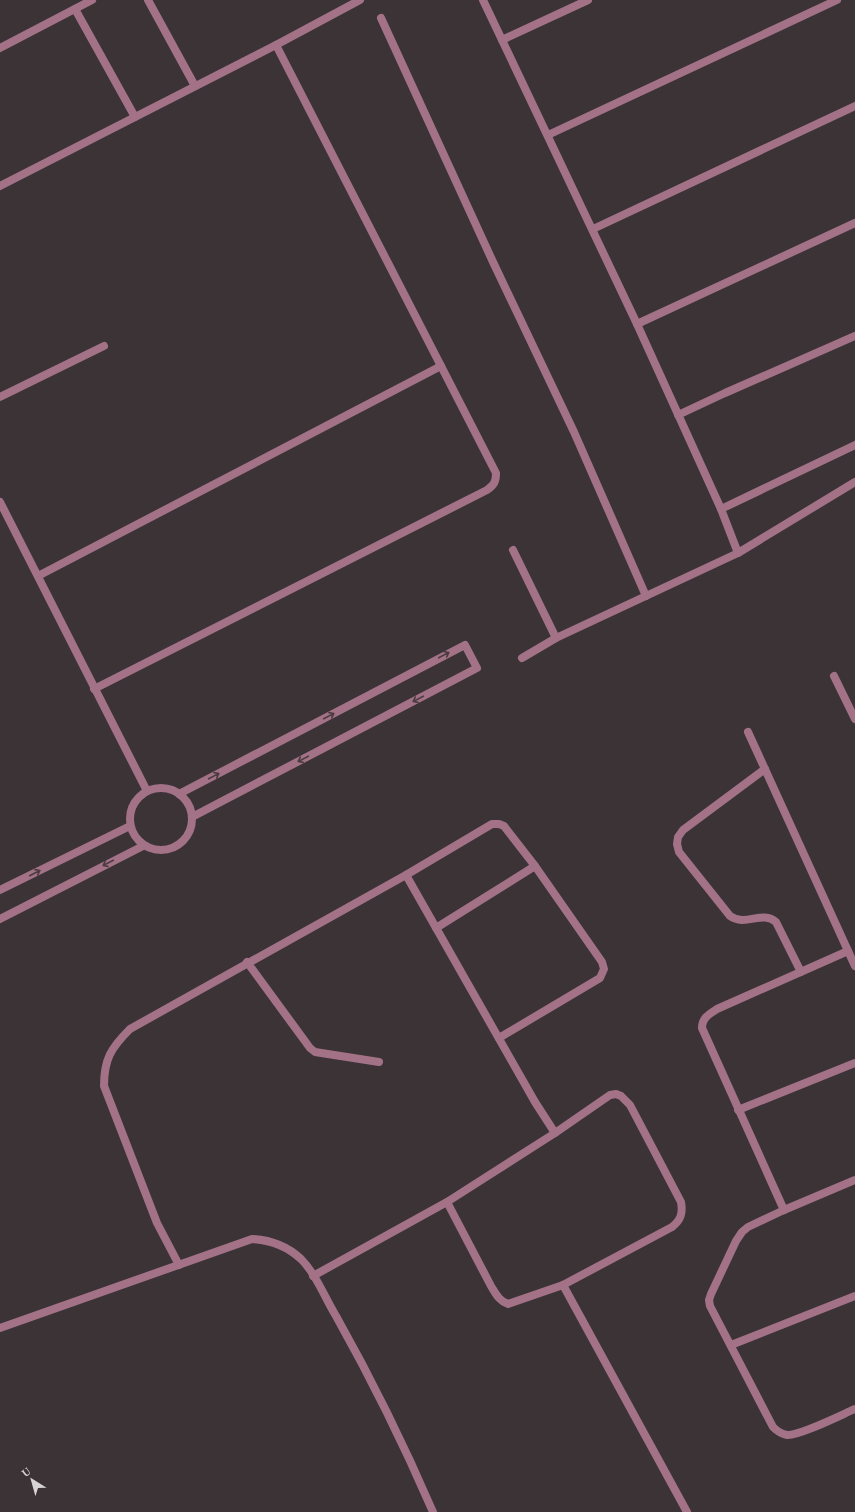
<svg xmlns="http://www.w3.org/2000/svg" width="855" height="1512" viewBox="0 0 855 1512" font-family="'Times New Roman',serif">
<style>
.lines{fill:none;stroke-linecap:round;stroke-linejoin:round}
.service{stroke:#a37287;stroke-width:8}
.minor{stroke:#a37287;stroke-width:8}
.tertiary{stroke:#a37287;stroke-width:8}
.oneway{stroke:#4b3c42}
</style>
<rect width="100%" height="100%" fill="#3b3336"/>
<g class="lines">
<!-- service -->
<polyline class="service" points="0,397 104,346"/>
<!-- minor -->
<g class="minor">
<polyline points="148,0 195,86"/>
<polyline points="483,0 637,324 721,509 738,553"/>
<polyline points="75,9 135,117"/>
<polyline points="381,18 493,262 574,432 646,596"/>
<polyline points="502,40 588,0"/>
<polyline points="276,45 360,0"/>
<polyline points="0,48 92,0"/>
<polyline points="548,135 837,0"/>
<path d="M0,186L276,45L496,473C496,482 494,485 487,490L94,689"/>
<polyline points="593,229 855,106"/>
<polyline points="637,324 855,223"/>
<polyline points="678,415 725,393 855,336"/>
<polyline points="0,502 147,791"/>
<polyline points="721,509 855,445"/>
<polyline points="513,550 556,638"/>
<polyline points="38,576 441,366"/>
<polyline points="522,658 556,638 738,553 855,482"/>
<polyline points="834,676 855,719"/>
<polyline points="748,732 855,966"/>
<path d="M765,769L683,830L678,837L677,844L679,852L730,916C746,927 762,910 776,922L801,972"/>
<circle cx="161" cy="819" r="31"/>
<polyline points="179,794 465,645 477,668 192,817"/>
<polyline points="406,875 492,824 499,824 504,826 535,866 602,962 604,969 600,978 499,1038"/>
<polyline points="0,890 130,826"/>
<polyline points="0,919 143,846"/>
<polyline points="436,928 535,866"/>
<polyline points="247,962 310,1048 315,1052 379,1062"/>
<polyline points="738,1110 855,1063"/>
<path d="M855,1180L784,1210L748,1227L742,1232L736,1241L711,1294L709,1300L710,1306L773,1427C777,1431 781,1434 787,1435C799,1436 841,1415 855,1409"/>
<path d="M447,1202L491,1286C496,1294 499,1301 508,1304L563,1285L672,1227C681,1220 683,1213 681,1202L630,1105L621,1096L616,1094L610,1095L555,1133"/>
<path d="M784,1210L702,1028C702,1018 709,1014 717,1009L848,951"/>
<path d="M179,1265L157,1223L104,1086C104,1059 111,1048 130,1029L406,875L535,1102L555,1133L447,1202L313,1276"/>
<polyline points="563,1285 687,1512"/>
<polyline points="731,1345 855,1296"/>
</g>
<!-- tertiary -->
<path class="tertiary" d="M0,1328L252,1239C271,1240 287,1246 301,1259C316,1274 325,1298 336,1316C372,1380 404,1445 433,1512"/>
</g>
<!-- one-way arrows -->
<defs><path id="oneway-shaft" d="M-6 0H5M1.5-3L5.5 0L1.5 3" fill="none" stroke-width="1.6" stroke-linecap="round" stroke-linejoin="round"/></defs>
<g class="oneway">
<use href="#oneway-shaft" transform="translate(444 655) rotate(-28)"/>
<use href="#oneway-shaft" transform="translate(418 699) rotate(152)"/>
<use href="#oneway-shaft" transform="translate(329 716) rotate(-28)"/>
<use href="#oneway-shaft" transform="translate(303 759) rotate(152)"/>
<use href="#oneway-shaft" transform="translate(214 776) rotate(-28)"/>
<use href="#oneway-shaft" transform="translate(108 863) rotate(153)"/>
<use href="#oneway-shaft" transform="translate(35 873) rotate(-27)"/>
</g>
<!-- north arrow -->
<g transform="translate(32 1480) rotate(323)" stroke="#3b3336" stroke-width="3" paint-order="stroke">
<path d="M0-3L7 15L0 10L-7 15Z" fill="#d7d2d4"/>
<text y="-6" font-size="11" font-weight="bold" text-anchor="middle" fill="#d7d2d4">U</text>
</g>
</svg>
